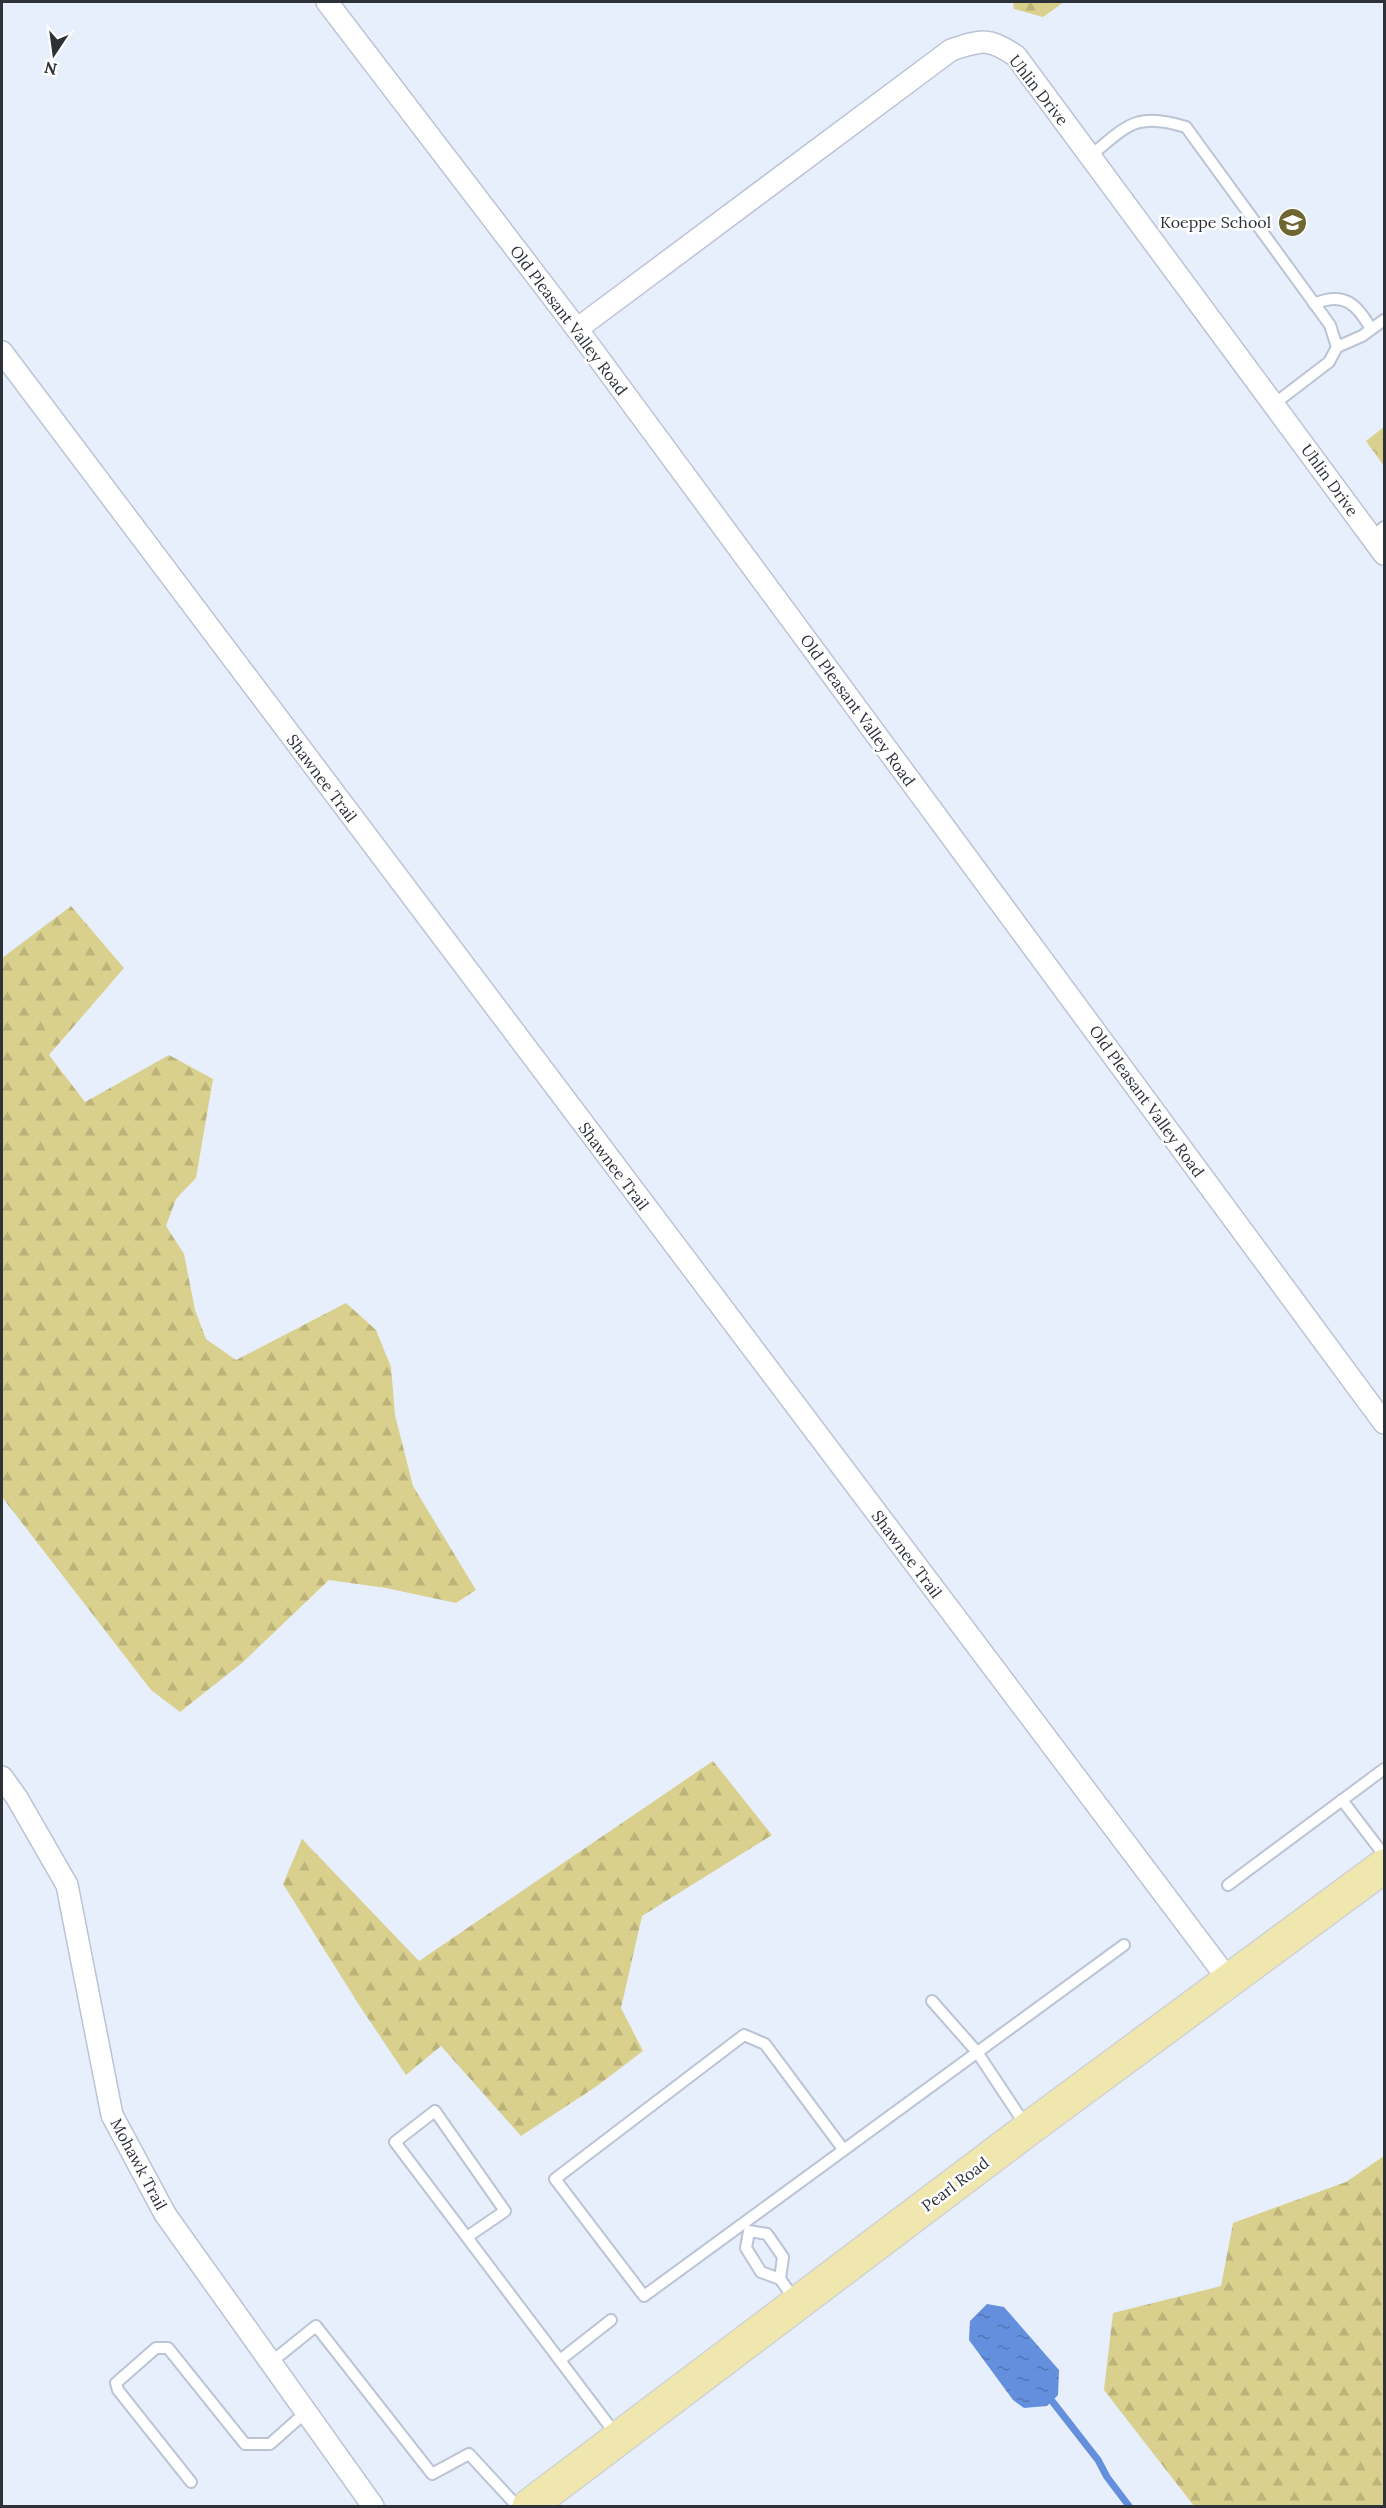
<svg xmlns="http://www.w3.org/2000/svg" width="1386" height="2508" viewBox="0 0 1386 2508" font-family="Lora,serif">
<style>
.forest{fill:url(#forest-firs)}
.park{fill:url(#park-crowns)}
.water{fill:url(#water-ripples)}
.lines{fill:none;stroke-linecap:round;stroke-linejoin:round}
.stream{stroke:#648fdd;stroke-width:7}
.lane-casing{stroke:#bac4d4;stroke-width:14}
.street-casing{stroke:#bac4d4;stroke-width:24}
.primary-casing{stroke:#d1d2d3;stroke-width:36}
.lane{stroke:#fff;stroke-width:10}
.street{stroke:#fff;stroke-width:21}
.primary{stroke:#efe7ad;stroke-width:33}
.labels{text-anchor:middle;stroke-width:5;stroke-linejoin:round;paint-order:stroke}
.street-label{font-size:16px;fill:#2d3138;stroke:#fff}
.poi-label{font-size:16px;fill:#2d3138;stroke:#fff;text-anchor:end}
</style>
<defs>
<pattern id="forest-firs" width="22" height="20" patternUnits="userSpaceOnUse" patternTransform="scale(1.5)"><rect width="22" height="20" fill="#d9d08d"/><path d="M5 1l3.5 6h-7zM16 11l3.5 6h-7z" fill="#bbb37a"/></pattern>
<pattern id="park-crowns" width="20" height="18" patternUnits="userSpaceOnUse" patternTransform="scale(1.5)"><rect width="20" height="18" fill="#d9d08d"/><path d="M2 6a3 3 0 1 1 6 0M12 15a3 3 0 1 1 6 0" fill="none" stroke="#bbb37a"/></pattern>
<pattern id="water-ripples" width="26" height="14" patternUnits="userSpaceOnUse" patternTransform="scale(1.5)"><rect width="26" height="14" fill="#648fdd"/><path d="M2 4q2-2 4 0t4 0M15 11q2-2 4 0t4 0" fill="none" stroke="#5375b4"/></pattern>
</defs>
<rect width="100%" height="100%" fill="#e7effd"/>
<!-- forest -->
<g class="forest">
<polygon points="1013,2 1064,2 1043,17 1014,9"/>
<polygon points="71,906 124,968 49,1055 85,1102 169,1055 213,1079 196,1178 176,1199 166,1226 184,1254 195,1310 206,1339 236,1360 346,1303 376,1330 391,1367 395,1415 413,1486 476,1590 456,1603 386,1588 329,1580 242,1663 180,1712 151,1690 2,1497 2,958"/>
<polygon points="713,1761 772,1835 642,1916 621,2008 643,2051 597,2086 521,2136 441,2046 406,2075 361,2008 283,1884 302,1839 419,1961"/>
<polygon points="1384,2156 1384,2506 1194,2506 1104,2390 1113,2313 1221,2286 1233,2223 1346,2182"/>
</g>
<!-- park -->
<polygon class="park" points="1384,427 1384,466 1366,441"/>
<!-- water -->
<polygon class="water" points="987,2304 1004,2307 1059,2370 1058,2395 1047,2406 1024,2408 1013,2400 969,2340 970,2321"/>
<g class="lines">
<!-- stream -->
<polyline class="stream" points="1052,2401 1098,2460 1107,2477 1129,2506"/>
<defs>
<g id="lane">
<path d="M1090,156C1127,126 1136,111 1186,127L1330,325L1337,347L1329,362L1274,404"/>
<path d="M1314,304C1344,291 1357,304 1371,329"/>
<polyline points="1337,347 1362,336 1384,320"/>
<polyline points="1372,537 1384,527"/>
<polyline points="1342,1800 1384,1855"/>
<polyline points="1228,1885 1384,1769"/>
<polyline points="932,2001 977,2052 1026,2126"/>
<polyline points="843,2149 765,2044 744,2035 555,2179 644,2296 1124,1945"/>
<polyline points="467,2237 505,2211 435,2111 395,2142 617,2436"/>
<polyline points="780,2279 783,2257 767,2234 749,2231 746,2248 761,2272 780,2279 796,2301"/>
<polyline points="560,2360 611,2320"/>
<polyline points="270,2363 316,2326 432,2474 469,2454 517,2506"/>
<polyline points="191,2482 118,2390 116,2383 156,2348 168,2348 245,2444 270,2444 306,2412"/>
</g>
<g id="street">
<polyline points="327,2 577,329 1384,1423"/>
<path d="M577,329L951,50C982,40 989,37 1016,56L1384,554"/>
<polyline points="2,352 1228,1979"/>
<polyline points="2,1777 17,1798 67,1885 112,2115 165,2214 373,2506"/>
</g>
<polyline id="primary" points="529,2506 1028,2129 1384,1866"/>
</defs>
<!-- lane casing -->
<use href="#lane" class="lane-casing"/>
<!-- street casing -->
<use href="#street" class="street-casing"/>
<!-- primary casing -->
<use href="#primary" class="primary-casing"/>
<!-- lane -->
<use href="#lane" class="lane"/>
<!-- street -->
<use href="#street" class="street"/>
<!-- primary -->
<use href="#primary" class="primary"/>
</g>
<!-- icons -->
<defs>
<symbol id="school-disc" viewBox="-11 -11 22 22"><circle r="9.5" fill="#6e6633" stroke="#fff"/><path d="M0-5L7-2L0 1L-7-2ZM-4 1L0 2.5L4 1V4Q0 6-4 4Z" fill="#fff"/></symbol>
</defs>
<g fill-rule="evenodd">
<use href="#school-disc" x="1276" y="206" width="33" height="33"/>
</g>
<g class="labels">
<!-- street labels -->
<g class="street-label">
<text transform="translate(1039 90) rotate(52)" y="6">Uhlin Drive</text>
<text transform="translate(569 320) rotate(53)" y="6">Old Pleasant Valley Road</text>
<text transform="translate(1330 480) rotate(54)" y="6">Uhlin Drive</text>
<text transform="translate(858 710) rotate(54)" y="6">Old Pleasant Valley Road</text>
<text transform="translate(322 778) rotate(53)" y="6">Shawnee Trail</text>
<text transform="translate(1147 1101) rotate(54)" y="6">Old Pleasant Valley Road</text>
<text transform="translate(614 1166) rotate(53)" y="6">Shawnee Trail</text>
<text transform="translate(907 1554) rotate(53)" y="6">Shawnee Trail</text>
<text transform="translate(139 2164) rotate(62)" y="6">Mohawk Trail</text>
<text transform="translate(955 2184) rotate(-37)" y="6">Pearl Road</text>
</g>
<!-- poi labels -->
<g class="poi-label">
<text x="1271" y="228">Koeppe School</text>
</g>
</g>
<!-- border -->
<rect width="1386" height="2508" fill="none" stroke="#2d3138" stroke-width="6"/>
<!-- north arrow -->
<g transform="translate(54 54) rotate(193)" stroke="#ffffff" stroke-width="4.5" paint-order="stroke">
<path d="M0-4.5L10 22L0 15L-10 22Z" fill="#2d3138"/>
<text y="-9" font-size="16" font-weight="bold" text-anchor="middle" fill="#2d3138">N</text>
</g>
</svg>
